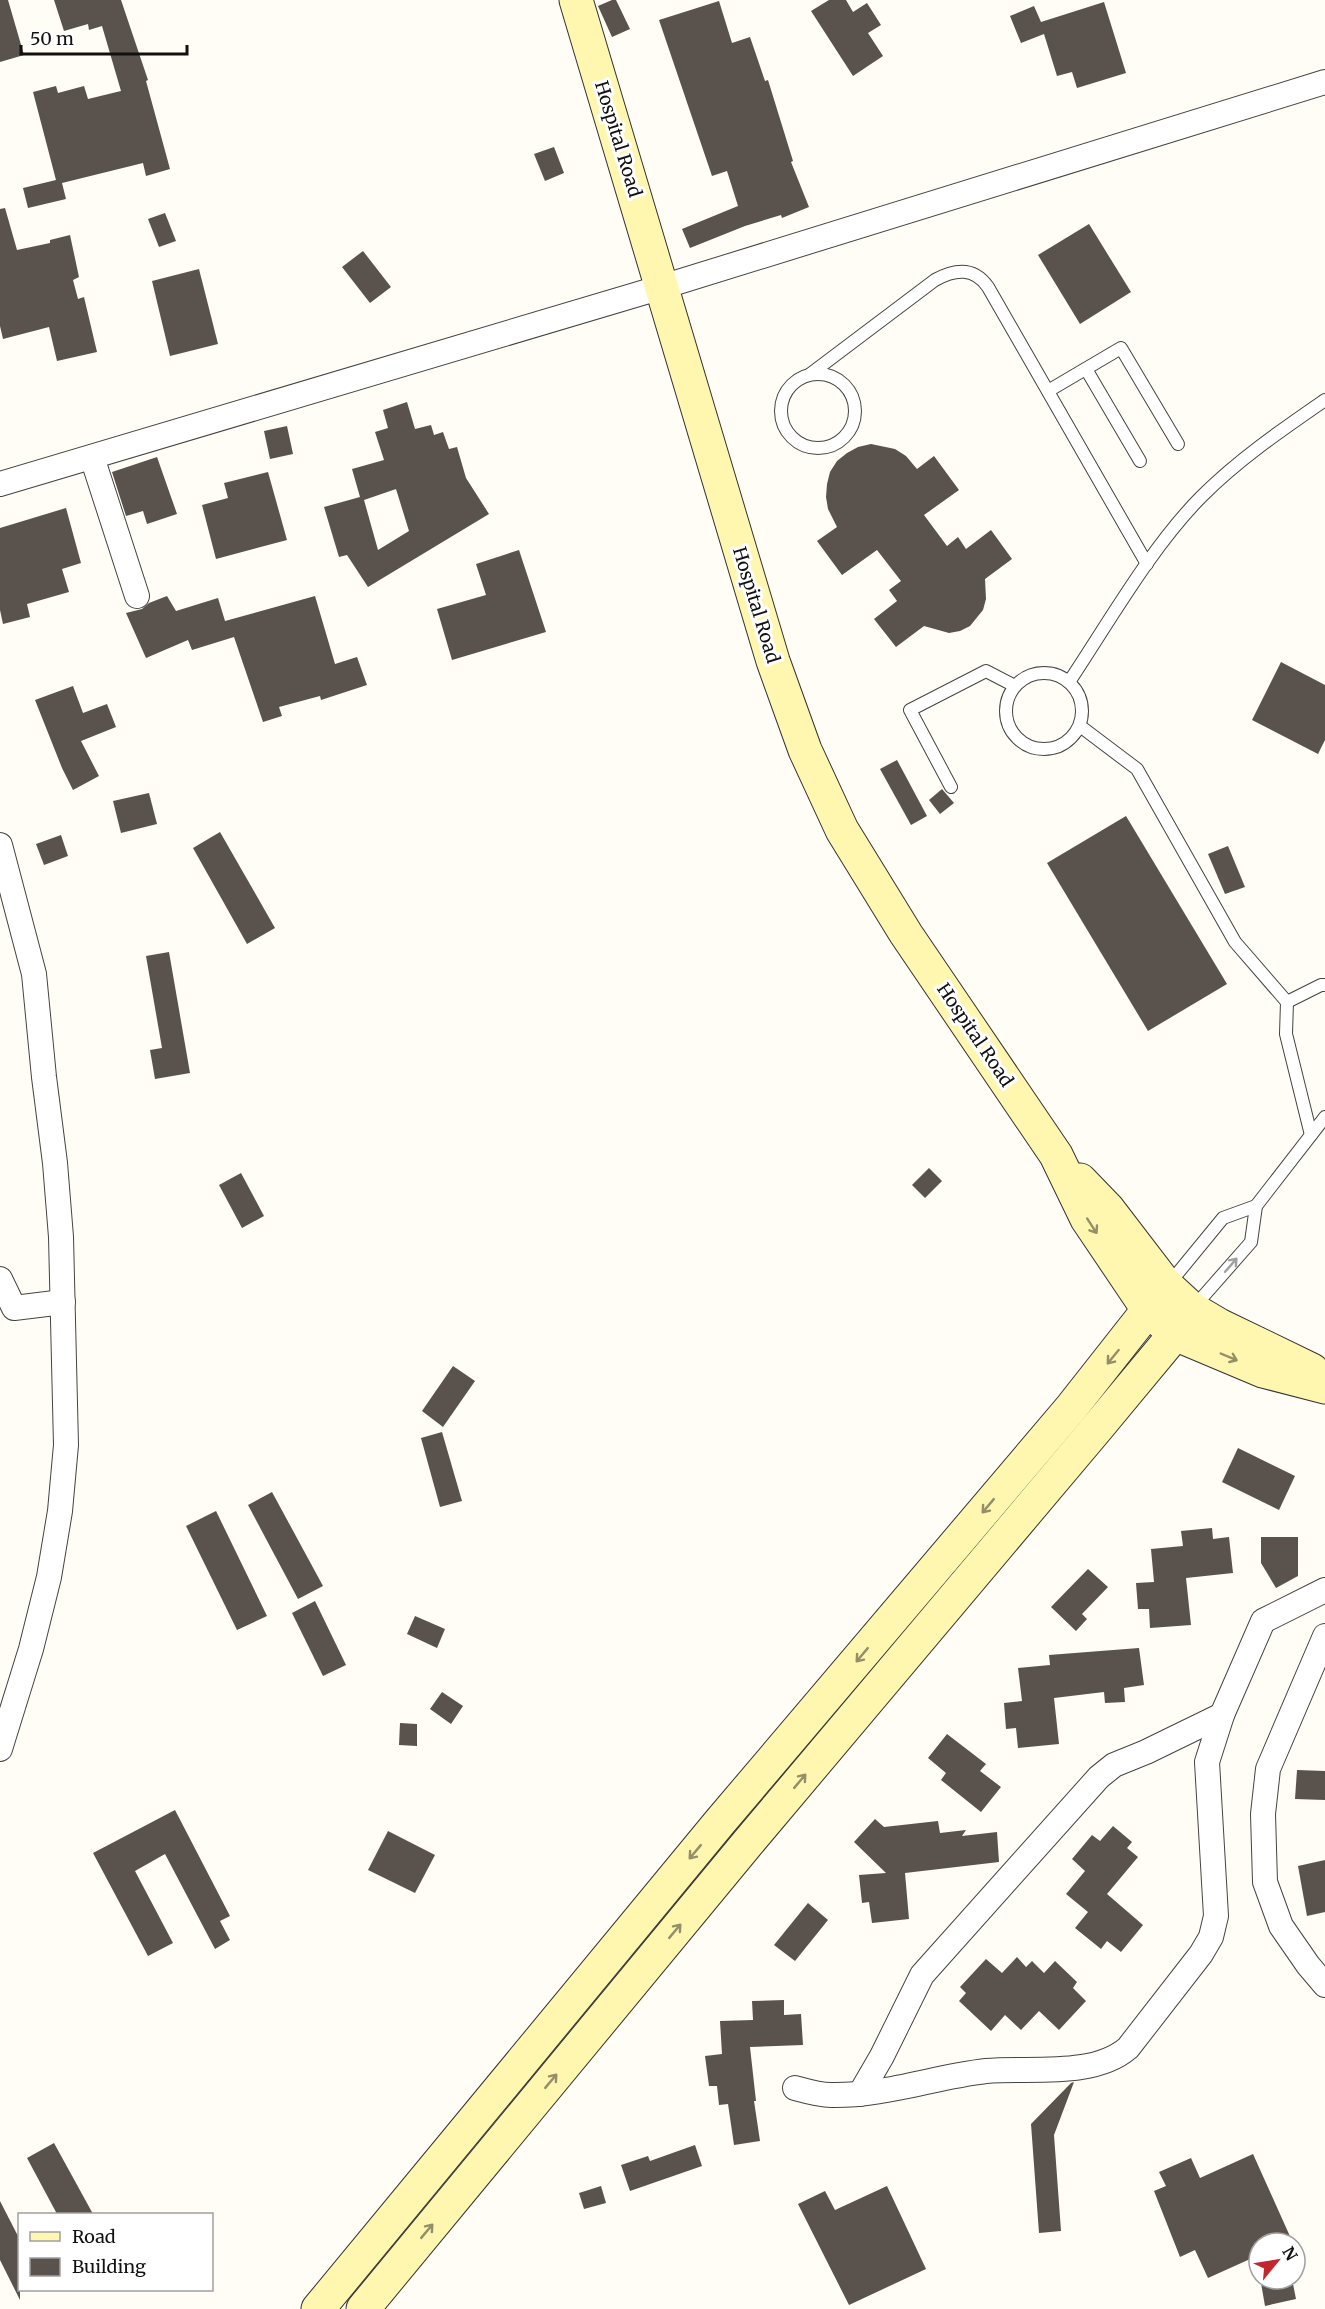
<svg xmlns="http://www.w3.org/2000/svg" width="1325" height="2309" viewBox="0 0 1325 2309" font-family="Merriweather,serif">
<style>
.building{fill:#5a524d;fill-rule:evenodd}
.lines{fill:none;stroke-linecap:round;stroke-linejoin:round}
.lane-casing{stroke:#444;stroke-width:14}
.street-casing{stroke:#444;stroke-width:26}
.secondary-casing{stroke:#333;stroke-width:35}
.lane{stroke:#fff;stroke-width:12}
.street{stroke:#fff;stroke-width:24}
.secondary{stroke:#fff6b0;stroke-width:33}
.oneway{stroke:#948f68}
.oneway2{stroke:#a0a0a0}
.labels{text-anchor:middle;stroke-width:6;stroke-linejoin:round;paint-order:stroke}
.street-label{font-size:18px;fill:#111;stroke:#fff}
</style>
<rect width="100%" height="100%" fill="#fffdf5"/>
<!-- building -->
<g class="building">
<polygon points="0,0 8,0 24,55 0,62"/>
<polygon points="54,0 121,0 148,80 146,81 170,169 146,176 143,163 62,183 66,199 28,208 23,188 56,180 33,92 56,86 58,93 84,86 88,99 121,91 102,26 89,30 88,24 64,31"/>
<polygon points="612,0 616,0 630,29 612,37 598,6"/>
<polygon points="829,0 846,0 853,12 867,3 881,25 868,33 883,56 853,76 811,11"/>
<polygon points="719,1 732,43 750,37 765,81 768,80 793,161 791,162 809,207 782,218 781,215 745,226 690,248 682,229 738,206 727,171 712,176 659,20"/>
<polygon points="1104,2 1126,73 1077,88 1072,72 1057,76 1044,34 1021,43 1010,16 1034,6 1041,22"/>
<polygon points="554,147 564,173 545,181 534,154"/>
<polygon points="5,208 17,250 50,243 50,240 70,235 79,277 73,280 78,299 84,297 97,352 57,361 49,327 3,339 0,326 0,209"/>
<polygon points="165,213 176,241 159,247 148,219"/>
<polygon points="1089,224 1131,292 1080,324 1038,255"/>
<polygon points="363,251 391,287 370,303 342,267"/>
<polygon points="199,269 218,344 170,356 152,281"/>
<path d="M407,402L415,429L431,425L434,435L443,432L449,449L457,447L466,478L489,514L368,587L347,555L339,557L324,507L360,497L352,469L384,460L375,432L388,428L383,410ZM396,489L409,531L378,550L364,500Z"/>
<polygon points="287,426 293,454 270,459 264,431"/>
<polygon points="871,444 895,449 906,456 917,469 934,456 959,490 924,515 947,546 958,537 966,549 991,530 1012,559 985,579 986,599 983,610 970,626 960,631 949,633 924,626 896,647 874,619 897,601 889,590 901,581 877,550 842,575 817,541 837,527 828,509 826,497 827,484 830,472 837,461 847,453 858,447"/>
<polygon points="157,457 177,514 147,524 143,511 126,516 112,472"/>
<polygon points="268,472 287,540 216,559 202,505 228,498 224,483"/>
<polygon points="66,508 81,563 62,569 69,592 27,604 30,617 3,624 0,610 0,528"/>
<polygon points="519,550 546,632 452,660 437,609 486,595 476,564"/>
<polygon points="167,596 176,611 218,598 225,621 315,596 335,664 357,657 367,685 321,700 320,696 279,707 282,716 263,722 234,637 192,650 188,640 146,658 126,613 142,609 149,603"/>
<polygon points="1281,662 1325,685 1325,740 1318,754 1252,720"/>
<polygon points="73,686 83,713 107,704 116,727 81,741 99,776 73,790 62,768 35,700"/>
<polygon points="897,760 927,816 911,825 880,769"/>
<polygon points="942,789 954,803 940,814 929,800"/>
<polygon points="149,793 157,824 121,833 113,801"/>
<polygon points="1126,816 1227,984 1148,1031 1047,863"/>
<polygon points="220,832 275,928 247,944 193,848"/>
<polygon points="61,835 68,856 44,865 36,844"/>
<polygon points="1228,846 1245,887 1225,894 1208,854"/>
<polygon points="169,952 190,1073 155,1079 150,1050 162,1048 146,956"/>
<polygon points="929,1168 942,1181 925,1198 912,1185"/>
<polygon points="241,1173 264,1216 242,1228 219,1185"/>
<polygon points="453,1366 475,1381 443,1427 422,1411"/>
<polygon points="442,1432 462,1501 440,1507 421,1438"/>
<polygon points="1238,1448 1295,1476 1279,1510 1222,1482"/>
<polygon points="272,1492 323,1586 298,1599 248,1505"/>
<polygon points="216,1511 267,1616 237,1630 186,1526"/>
<polygon points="1212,1528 1213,1539 1229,1537 1233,1573 1186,1578 1191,1625 1150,1628 1149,1609 1138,1609 1136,1583 1154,1582 1151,1549 1183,1546 1181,1531"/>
<polygon points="1261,1537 1298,1537 1298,1576 1276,1588 1261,1563"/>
<polygon points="1088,1569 1108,1587 1082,1614 1087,1619 1076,1631 1051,1607"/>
<polygon points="315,1601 346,1665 323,1676 292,1613"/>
<polygon points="415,1616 445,1629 437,1648 407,1634"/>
<polygon points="1139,1648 1144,1685 1124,1688 1125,1702 1105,1703 1104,1692 1054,1698 1059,1744 1018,1748 1016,1728 1006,1729 1004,1703 1022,1701 1018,1668 1050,1665 1049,1655"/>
<polygon points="442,1692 463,1706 451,1724 430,1709"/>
<polygon points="400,1723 417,1724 417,1746 399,1745"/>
<polygon points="947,1734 986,1764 980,1771 1001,1787 981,1812 941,1780 946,1773 928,1758"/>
<polygon points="1297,1770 1325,1771 1325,1800 1295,1799"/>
<polygon points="175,1810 230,1916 220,1921 230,1940 215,1949 165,1854 135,1871 173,1943 148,1956 93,1853"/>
<polygon points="875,1819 884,1827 938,1821 940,1833 966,1830 962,1836 997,1832 999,1862 905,1873 909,1919 872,1923 869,1902 862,1903 859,1875 886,1873 854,1842"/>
<polygon points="1113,1826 1132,1842 1127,1848 1138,1857 1107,1894 1143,1925 1121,1952 1107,1941 1101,1949 1075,1928 1088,1912 1066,1894 1085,1871 1072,1859 1092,1835 1100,1841"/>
<polygon points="388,1831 435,1855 415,1893 368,1870"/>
<polygon points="1325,1860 1325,1912 1307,1916 1298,1866"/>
<polygon points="808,1903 828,1920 795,1961 774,1945"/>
<polygon points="1017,1957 1026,1967 1032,1961 1044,1973 1055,1961 1077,1982 1073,1988 1086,2001 1059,2030 1039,2011 1021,2030 1005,2015 991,2031 959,2001 966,1993 960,1987 986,1959 1002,1973"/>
<polygon points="784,2000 784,2015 801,2014 803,2045 750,2047 756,2101 754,2101 760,2141 734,2145 728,2104 719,2105 717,2086 709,2086 705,2056 722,2054 720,2021 753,2020 752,2001"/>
<polygon points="1074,2082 1054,2135 1061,2231 1039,2233 1031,2124 1071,2083"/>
<polygon points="54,2143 93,2214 57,2214 27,2158"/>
<polygon points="695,2145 702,2166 630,2191 621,2165 648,2156 650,2161"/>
<polygon points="1253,2154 1293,2243 1259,2243 1259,2255 1208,2278 1195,2250 1180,2257 1154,2191 1166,2186 1159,2172 1191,2158 1200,2178"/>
<polygon points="601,2186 606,2203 584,2209 579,2193"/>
<polygon points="887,2186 926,2269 849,2305 798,2204 825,2191 835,2210"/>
<polygon points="0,2201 20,2240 20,2300 0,2260"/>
<polygon points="1280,2279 1292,2279 1296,2299 1265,2306 1261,2283"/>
</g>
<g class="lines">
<defs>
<g id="lane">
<polyline points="1086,369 1140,461"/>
<circle cx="818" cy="411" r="37"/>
<path d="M809,375L935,280C955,269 974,267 988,287L1147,564"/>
<polyline points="1048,391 1121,348 1178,444"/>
<circle cx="1044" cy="711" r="38"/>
<path d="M1069,682C1109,622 1152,546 1202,496C1239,459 1283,429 1325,400"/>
<polyline points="1080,726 1137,769 1235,942 1287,1002 1286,1034 1311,1135"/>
<polyline points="951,787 910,710 986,671 1015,686"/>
<polyline points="1287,1002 1321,985 1325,985"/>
<polyline points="1168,1285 1223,1218 1256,1206"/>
<polyline points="1193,1308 1251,1242 1256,1206 1325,1117"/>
</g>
<g id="street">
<polyline points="92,457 137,596"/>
<polyline points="0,484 662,287 1325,82"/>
<polyline points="0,845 34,974 44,1077 55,1163 61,1237 66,1445 60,1511 49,1577 31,1649 0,1749"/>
<polyline points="0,1279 14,1308 63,1302"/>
<polyline points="1325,1636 1268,1769 1263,1814 1265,1882 1281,1926 1308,1965 1325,1985"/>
<path d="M795,2088C806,2091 819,2095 831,2095C883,2096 934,2077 986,2071C1030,2067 1093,2078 1128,2048L1201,1954L1211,1937L1216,1916L1207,1762L1222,1715L1263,1621L1325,1590"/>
<polyline points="860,2094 882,2056 922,1975 1099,1777 1114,1765 1146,1752 1222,1715"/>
</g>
<g id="secondary">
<polyline points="576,0 773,661 805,750 842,830 906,934 1056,1155 1087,1219 1149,1311 1175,1334 1263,1371 1325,1387"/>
<polyline points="1080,1180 1108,1209 1167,1286 1192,1309 1219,1325 1312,1370"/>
<polyline points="318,2309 719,1823 1071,1408 1167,1286"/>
<polyline points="363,2309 746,1845 1097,1428 1175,1334 1192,1309"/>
</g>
</defs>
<!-- lane casing -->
<use href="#lane" class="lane-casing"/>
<!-- street casing -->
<use href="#street" class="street-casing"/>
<!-- secondary casing -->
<use href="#secondary" class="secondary-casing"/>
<!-- lane -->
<use href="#lane" class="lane"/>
<!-- street -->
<use href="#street" class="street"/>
<!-- secondary -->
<use href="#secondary" class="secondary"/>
</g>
<!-- one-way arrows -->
<defs><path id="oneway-shaft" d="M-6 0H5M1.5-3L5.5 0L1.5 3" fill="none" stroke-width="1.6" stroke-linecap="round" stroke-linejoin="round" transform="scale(1.5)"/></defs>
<g class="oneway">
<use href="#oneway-shaft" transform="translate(1092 1226) rotate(57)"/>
<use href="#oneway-shaft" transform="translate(1113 1357) rotate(129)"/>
<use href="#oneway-shaft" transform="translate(1229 1357) rotate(23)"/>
<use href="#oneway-shaft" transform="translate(988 1506) rotate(130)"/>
<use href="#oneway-shaft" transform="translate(862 1655) rotate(130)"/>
<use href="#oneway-shaft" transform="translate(800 1781) rotate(-50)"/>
<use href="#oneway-shaft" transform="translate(695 1852) rotate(130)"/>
<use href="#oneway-shaft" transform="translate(675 1931) rotate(-50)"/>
<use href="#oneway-shaft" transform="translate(551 2081) rotate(-50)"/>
<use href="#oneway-shaft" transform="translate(427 2231) rotate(-50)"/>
</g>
<use class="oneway2" href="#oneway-shaft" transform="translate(1231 1265) rotate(-49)"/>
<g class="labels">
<!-- street labels -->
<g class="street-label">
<text transform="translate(618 139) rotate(73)" y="6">Hospital Road</text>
<text transform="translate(756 605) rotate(73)" y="6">Hospital Road</text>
<text transform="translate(975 1035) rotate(56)" y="6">Hospital Road</text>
</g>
</g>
<!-- legend -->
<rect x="18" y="2213" width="195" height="78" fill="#ffffff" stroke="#a0a0a0" stroke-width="1.5"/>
<rect x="30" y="2232" width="30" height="9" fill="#fff6b0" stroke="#a0a0a0" stroke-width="1.5"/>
<text x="72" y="2243" font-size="18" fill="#111111">Road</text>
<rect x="30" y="2258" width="30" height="18" fill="#5a524d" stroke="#a0a0a0" stroke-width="1.5"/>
<text x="72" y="2273" font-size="18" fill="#111111">Building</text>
<!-- north arrow -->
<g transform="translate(1277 2261) rotate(60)"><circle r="28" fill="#ffffff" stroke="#a0a0a0" stroke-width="1.5"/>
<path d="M0-4.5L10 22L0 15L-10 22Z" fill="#c4262e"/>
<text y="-9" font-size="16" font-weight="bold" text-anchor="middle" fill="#111111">N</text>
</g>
<!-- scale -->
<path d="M21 45v9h166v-9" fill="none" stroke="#111111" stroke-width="3"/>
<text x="30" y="45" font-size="18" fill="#111111" stroke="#ffffff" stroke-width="4.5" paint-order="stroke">50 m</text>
</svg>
